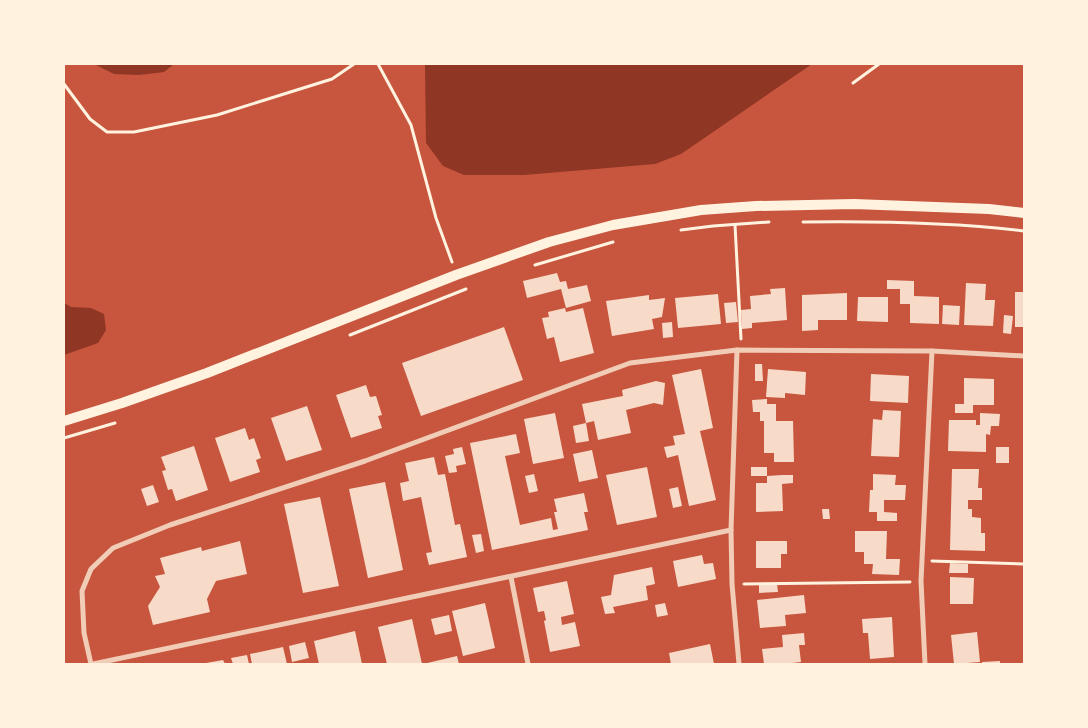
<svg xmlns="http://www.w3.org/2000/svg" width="1088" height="728" viewBox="0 0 1088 728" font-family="Rubik,sans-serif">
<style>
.water{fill:#8f3625}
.building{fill:#f7dbc8}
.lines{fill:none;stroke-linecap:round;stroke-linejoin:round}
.path{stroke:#fff3e0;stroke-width:3}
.minor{stroke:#f1ccb7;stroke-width:5}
.secondary{stroke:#fff3e0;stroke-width:10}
</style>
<rect width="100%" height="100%" fill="#c8553d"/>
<!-- water -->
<g class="water">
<polygon points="94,64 174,64 164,72 139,75 114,74"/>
<polygon points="425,64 812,64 681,154 655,164 524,175 464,175 443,166 426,143"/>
<polygon points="64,303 71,307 91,308 104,314 106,330 98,343 64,355"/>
</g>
<!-- building -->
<g class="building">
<polygon points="557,273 560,282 566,281 568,289 587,285 591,301 566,308 561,289 527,298 523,281"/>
<polygon points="887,280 914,281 914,296 939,297 939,324 910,323 910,304 900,304 900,289 887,289"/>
<polygon points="966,283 986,284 985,300 995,300 993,326 964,325"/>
<polygon points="785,288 787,320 752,323 752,328 742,329 741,310 751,309 750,296 771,294 770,289"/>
<rect x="1015" y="292" width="9" height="35"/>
<polygon points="847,293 847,320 818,320 818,330 802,331 802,295"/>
<polygon points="718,294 721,324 678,328 675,298"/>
<polygon points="649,295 649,300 665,298 662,317 652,319 654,329 612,336 606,301"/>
<polygon points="858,297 888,297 888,322 857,321"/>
<polygon points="736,302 738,322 726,323 724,303"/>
<polygon points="943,305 960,306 959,325 942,324"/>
<polygon points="565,308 566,312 583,308 594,353 560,362 554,337 547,339 542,318 549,317 548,312"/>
<polygon points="1004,315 1013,316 1011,334 1003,333"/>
<polygon points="672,322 673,337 663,338 662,323"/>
<polygon points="504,327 523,380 421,416 402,363"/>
<polygon points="755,364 762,364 763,381 755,381"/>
<polygon points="701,369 713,428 700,431 716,500 689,506 678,455 667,458 664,447 675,445 673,436 685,434 672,375"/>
<polygon points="768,369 806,372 805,395 785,393 785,398 766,397"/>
<polygon points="871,374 909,376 908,403 870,401"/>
<polygon points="964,378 994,379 994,405 973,405 973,413 955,413 955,404 964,404"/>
<polygon points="656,381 665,383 663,405 654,403 626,410 631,433 598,440 594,421 586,423 582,404 623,396 622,390"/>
<polygon points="366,385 370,397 376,396 382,415 378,416 382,428 351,438 336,395"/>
<polygon points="767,399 767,404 776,404 776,421 793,421 794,462 774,462 774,453 764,453 764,421 760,421 760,412 753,412 752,400"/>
<polygon points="307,406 322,450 286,461 271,418"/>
<polygon points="883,410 901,411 899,457 871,456 873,419 882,420"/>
<polygon points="555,413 564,458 533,464 524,419"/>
<polygon points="980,413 1000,414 999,426 991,426 990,435 986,434 986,452 948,451 949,420 976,420 976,425 980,425"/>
<polygon points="586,423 589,441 576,443 573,426"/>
<polygon points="245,428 249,440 254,438 261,458 256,460 260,472 230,482 215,438"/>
<polygon points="516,434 520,453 505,456 520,525 551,518 553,530 558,529 554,512 557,512 554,499 584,493 588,512 584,512 588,530 492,550 470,443"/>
<polygon points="194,446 208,490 176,501 172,489 168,490 162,471 166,470 161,457"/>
<polygon points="462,447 466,464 456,466 457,472 449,473 445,456 454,454 453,449"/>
<rect x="996" y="447" width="13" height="16"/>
<polygon points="592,450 598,478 579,482 573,454"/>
<polygon points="434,457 438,475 445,474 455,525 460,524 467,557 429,565 426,553 432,552 421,497 403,501 400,483 409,481 405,463"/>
<polygon points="647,467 657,517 617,525 606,475"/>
<rect x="751" y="467" width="16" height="9"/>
<polygon points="952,469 979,469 978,488 982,488 982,500 968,500 968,509 972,509 972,517 981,518 981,533 985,533 985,551 950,550"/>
<polygon points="534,474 538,491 529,493 525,476"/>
<polygon points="873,474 896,475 895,485 906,485 905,500 884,500 884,512 897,513 897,521 877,521 877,512 869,512 870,490 873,490"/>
<polygon points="782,475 793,475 793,483 782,484 783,511 756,512 756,483 767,483 767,476"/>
<polygon points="385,482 403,570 368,578 349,489"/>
<polygon points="153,485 159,502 147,506 141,489"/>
<polygon points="678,487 682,506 673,508 669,489"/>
<polygon points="320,497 339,586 303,593 284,504"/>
<polygon points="822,509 829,509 830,519 823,519"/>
<polygon points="855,531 887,531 886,559 900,559 899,575 872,574 873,564 864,564 864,552 855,552"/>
<polygon points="481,534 484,551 476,553 472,535"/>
<polygon points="240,541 247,574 216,581 207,599 210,612 153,625 148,606 160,587 155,576 165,574 160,558 201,547 202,551"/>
<polygon points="756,541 787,541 787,554 781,554 781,568 756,568"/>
<polygon points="702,555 704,564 713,563 716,579 678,587 673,561"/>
<polygon points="950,563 968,564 968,573 949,573"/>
<polygon points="652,567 655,584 646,586 648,600 613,607 615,613 605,614 601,597 611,595 614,575"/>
<polygon points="950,577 974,578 973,604 950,604"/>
<polygon points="567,581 574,614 561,617 562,625 575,622 580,646 550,652 544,621 546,620 544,611 538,612 533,588"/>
<polygon points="759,584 777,584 778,592 759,593"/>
<polygon points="804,595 806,613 785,615 786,626 760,628 757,600"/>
<polygon points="485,603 495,648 463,656 452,611"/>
<polygon points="665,603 668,615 657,617 655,605"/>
<polygon points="449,615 452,631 435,635 431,619"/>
<polygon points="892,617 894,657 870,659 868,633 863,633 862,619"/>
<polygon points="412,619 422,664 387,664 378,627"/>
<polygon points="355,631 362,664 319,664 314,641"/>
<polygon points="977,632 980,662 954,664 951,635"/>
<polygon points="804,633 805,645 799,645 801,662 792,663 792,664 764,664 762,649 783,647 782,635"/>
<polygon points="305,642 309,658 292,662 289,646"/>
<polygon points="710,644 714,664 671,664 669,653"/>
<polygon points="283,647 287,664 252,664 250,654"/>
<polygon points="247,655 249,664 233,664 231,658"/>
<polygon points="457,656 459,664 423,664"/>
<polygon points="223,660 225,664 206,664 206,663"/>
<polygon points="1000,661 1000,664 982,664 982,662"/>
</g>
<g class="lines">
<!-- path -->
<g class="path">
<polyline points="378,64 411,125 436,218 452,262"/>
<polyline points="853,83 879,64"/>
<polyline points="64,84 90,119 107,132 134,132 217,115 332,79 354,64"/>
<path d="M803,222C876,221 951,222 1024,231"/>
<polyline points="735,225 741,339"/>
<polyline points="681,230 713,226 769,222"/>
<polyline points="535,265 613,242"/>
<polyline points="350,335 466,289"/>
<polyline points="64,438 115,423"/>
<polyline points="932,561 1024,564"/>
<polyline points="744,584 910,582"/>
</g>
<!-- minor -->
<g class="minor">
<polyline points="737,350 731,530 732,584 739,664"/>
<polyline points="511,577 528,664"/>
<polyline points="91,664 84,633 82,591 91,569 113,548 170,525 365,461 630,363 737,350 932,351 1024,356"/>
<polyline points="93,664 731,530"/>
<polyline points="925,664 921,581 932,351"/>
</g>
<!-- secondary -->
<polyline class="secondary" points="64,421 122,403 207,373 456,275 549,242 613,225 701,210 756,206 854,204 989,209 1024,213"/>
</g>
<!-- border -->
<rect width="1088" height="728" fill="none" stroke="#fff3e0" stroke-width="130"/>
</svg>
